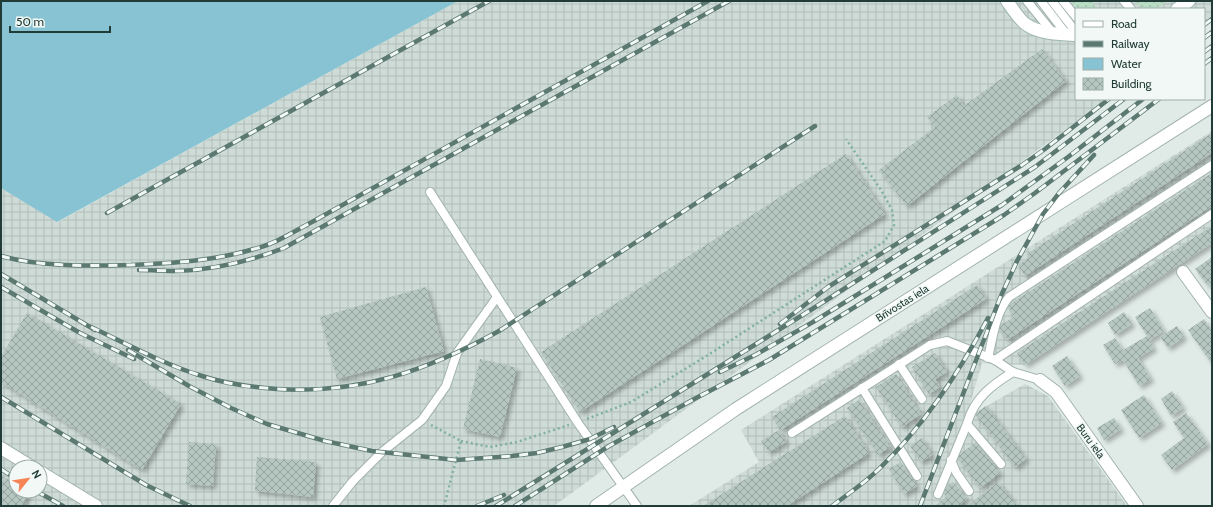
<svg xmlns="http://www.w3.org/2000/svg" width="1213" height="507" viewBox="0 0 1213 507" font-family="Cabin,sans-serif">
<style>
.industrial{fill:url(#industrial-grid);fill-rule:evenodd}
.grass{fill:url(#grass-dots)}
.water{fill:#87c3d2}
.building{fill:url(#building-cross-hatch);filter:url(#shadow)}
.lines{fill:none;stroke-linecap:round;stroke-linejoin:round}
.lane-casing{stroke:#a3b3ae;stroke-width:10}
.street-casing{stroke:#a3b3ae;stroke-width:14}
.secondary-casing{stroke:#9fb7b0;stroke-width:14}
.path{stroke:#80b0a3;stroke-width:2.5;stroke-dasharray:2 3;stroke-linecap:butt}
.lane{stroke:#fff;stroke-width:8}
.street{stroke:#fff;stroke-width:12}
.secondary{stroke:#fff;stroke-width:12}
.rail-casing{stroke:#5b7871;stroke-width:4.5}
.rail{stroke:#f1f8f5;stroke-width:3;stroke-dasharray:9;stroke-linecap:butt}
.labels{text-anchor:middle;stroke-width:3.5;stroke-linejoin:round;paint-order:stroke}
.street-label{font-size:11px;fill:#213c36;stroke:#f1f8f5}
</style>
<defs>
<pattern id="industrial-grid" width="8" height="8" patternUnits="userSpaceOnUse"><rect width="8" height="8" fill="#cedbd6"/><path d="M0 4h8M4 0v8" fill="none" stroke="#b1bdb8"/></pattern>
<pattern id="grass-dots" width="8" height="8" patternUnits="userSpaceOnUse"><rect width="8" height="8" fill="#b8ddc4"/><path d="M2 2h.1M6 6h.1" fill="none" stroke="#9ebfa9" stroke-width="1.8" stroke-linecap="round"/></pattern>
<pattern id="building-cross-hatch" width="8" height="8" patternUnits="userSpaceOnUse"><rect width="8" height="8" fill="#b6c6c0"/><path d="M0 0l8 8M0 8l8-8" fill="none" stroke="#94a29d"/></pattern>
<filter id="shadow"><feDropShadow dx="3.5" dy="3.5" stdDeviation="2" flood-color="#0004"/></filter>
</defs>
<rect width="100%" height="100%" fill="#e0ebe7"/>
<!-- industrial -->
<g class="industrial">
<path d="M458,1H1212V21L1204,27V9H1076V99H1107L554,506H1V188L58,222ZM16,467H40V491H16Z"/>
<polygon points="1212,131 1212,243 1025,365 982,363 966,418 1025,384 1048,396 1127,506 689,506 759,462 741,430"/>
</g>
<!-- grass -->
<g class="grass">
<polygon points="1071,1 1091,1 1097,9 1076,9"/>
<path d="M1134,1H1168C1156,10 1145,13 1134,1Z"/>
</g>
<!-- water -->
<polygon class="water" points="1,1 458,1 57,222 1,188"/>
<!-- building -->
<g class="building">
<polygon points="1042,49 1066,81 907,206 879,170 935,127 927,117 957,95 964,106"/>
<polygon points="1212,133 1212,153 1025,276 1018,265 1029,257 1027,254"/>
<polygon points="846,154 885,214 580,412 541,352"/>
<polygon points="1212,173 1212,206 1007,340 998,327 1014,317 1007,306"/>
<polygon points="1212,226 1212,243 1025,365 1017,353"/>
<polygon points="1212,257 1212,283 1208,286 1195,269"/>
<polygon points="977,285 986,299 781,430 772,417"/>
<polygon points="426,287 444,351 337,379 320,317"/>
<polygon points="1150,308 1164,331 1149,340 1154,348 1138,358 1151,379 1139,386 1123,360 1115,364 1103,345 1115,338 1123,350 1147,336 1135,317"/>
<polygon points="1124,312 1132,324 1115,335 1108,323"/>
<polygon points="27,313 181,404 142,470 1,382 1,357"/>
<polygon points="1204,319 1212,331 1212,364 1188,330"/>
<polygon points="1177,326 1184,337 1168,348 1160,337"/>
<polygon points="935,353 947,372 935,379 940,387 929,394 912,367"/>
<polygon points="1067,356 1080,376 1065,386 1052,366"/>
<polygon points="480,359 517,368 500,437 463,429"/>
<polygon points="896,374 921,414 902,427 876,387"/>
<polygon points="1172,391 1183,408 1171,416 1161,399"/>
<polygon points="1144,395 1162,423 1139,438 1121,410"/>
<polygon points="859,400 890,447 878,455 847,408"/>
<polygon points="986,406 1026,459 1015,467 975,414"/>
<polygon points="1186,413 1208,444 1172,470 1161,455 1184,438 1173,422"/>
<polygon points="845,416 869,453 787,506 703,506"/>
<polygon points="1114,418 1121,429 1104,440 1097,428"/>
<polygon points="779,430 786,442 769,452 761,441"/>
<polygon points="922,438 932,455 921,462 910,446"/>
<polygon points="189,442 216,444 213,486 186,484"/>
<polygon points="976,442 1000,473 980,488 957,457"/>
<polygon points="257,457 316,462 313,497 255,491"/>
<polygon points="901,462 917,486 904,494 889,469"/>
<polygon points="1,475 16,485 16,491 26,491 29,493 21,506 1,506"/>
<polygon points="953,482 967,499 958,506 935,506 946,497 942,491"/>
<polygon points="998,482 1017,506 967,506"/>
</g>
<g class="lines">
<defs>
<g id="lane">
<polyline points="1027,1 1053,33"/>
<polyline points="1041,1 1067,35"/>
<polyline points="1052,1 1076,32"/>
<polyline points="1063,1 1076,17"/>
<polyline points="1124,1 1131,9"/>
<polyline points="430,192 578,423 637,506"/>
<path d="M988,358C993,337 995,314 1009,297L1212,165"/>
<polyline points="995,360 1212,214"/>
<polyline points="899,364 922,399"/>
<polyline points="862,388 917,476"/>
<polyline points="967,424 1001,464"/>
<polyline points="792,433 930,345 947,341 995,360 1013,372 1040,380"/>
<polyline points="951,460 956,472 969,491"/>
<path d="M938,494L967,424C974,398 992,385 1013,372"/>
<polyline points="333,506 353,481 382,452 422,420 446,386 457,353 497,297"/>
</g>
<g id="street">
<polyline points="1183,272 1212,312"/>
<polyline points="1040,380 1056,392 1137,506"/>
<polyline points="1,448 32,467"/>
<polyline points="40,472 96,506"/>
<polyline points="596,506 736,409 1212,106"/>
</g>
<g id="secondary">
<path d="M1007,1C1012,8 1020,21 1027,25C1040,34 1061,34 1076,35"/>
<polyline points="1177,9 1189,1"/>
</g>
</defs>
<!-- lane casing -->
<use href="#lane" class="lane-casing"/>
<!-- street casing -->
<use href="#street" class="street-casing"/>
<!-- secondary casing -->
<use href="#secondary" class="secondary-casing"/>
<!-- path -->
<g class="path">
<polyline points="587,419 631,402 708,355 885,241 894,225 892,210 881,190 846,139"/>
<polyline points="431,425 461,441 444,506"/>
<polyline points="461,441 490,447 517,442 569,425"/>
</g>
<!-- lane -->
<use href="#lane" class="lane"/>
<!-- street -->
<use href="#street" class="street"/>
<!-- secondary -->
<use href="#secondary" class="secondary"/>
<defs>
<g id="rail">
<polyline points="1204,25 1212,19"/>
<polyline points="1204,38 1212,32"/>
<polyline points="1204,52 1212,46"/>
<polyline points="1204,64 1212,58"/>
<polyline points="107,213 489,1"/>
<path d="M1,256C41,267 89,266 131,265C172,263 214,261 254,249C275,244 293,232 312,222L708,1"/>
<path d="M139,270C151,270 164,271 176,271C213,270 250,261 284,248L729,1"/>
<polyline points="1,274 95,330"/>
<polyline points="1,287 80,333 134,359"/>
<polyline points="780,324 828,287 1022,165 1045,149 1109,99"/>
<path d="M91,327C127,344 163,364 202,376C226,384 251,387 277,389C361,394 426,371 499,331L815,126"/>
<polyline points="128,350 189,386 231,408 267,424 325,441 372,451 456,460 512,456 537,453 562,447 590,439 614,427"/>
<polyline points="720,372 757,354 813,322 1002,205 1068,157 1143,99"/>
<polyline points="1,397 146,485 190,506"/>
<polyline points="1,469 16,479"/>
<polyline points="36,491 63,506"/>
<polyline points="477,506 504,495"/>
<polyline points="496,506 825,301 1035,167 1124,99"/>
<polyline points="515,506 609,446 698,397 769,360 1004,215 1035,193 1159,99"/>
<path d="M832,506C848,494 866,482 880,468C924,425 959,373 988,318"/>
<polyline points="920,506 1000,298 1017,261 1043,214 1059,193 1094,155"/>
</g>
</defs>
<!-- rail casing -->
<use href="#rail" class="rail-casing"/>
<!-- rail -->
<use href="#rail" class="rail"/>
</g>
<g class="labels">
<!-- street labels -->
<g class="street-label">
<text transform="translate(902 303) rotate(-32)" y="4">Brīvostas iela</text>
<text transform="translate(1091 441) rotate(54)" y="4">Buru iela</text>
</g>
</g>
<!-- border -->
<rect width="1213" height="507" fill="none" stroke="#213c36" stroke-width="4"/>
<!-- legend -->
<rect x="1075" y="8" width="130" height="92" fill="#f1f8f5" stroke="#9eada9"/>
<rect x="1083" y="21" width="20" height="6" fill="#ffffff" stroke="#9eada9"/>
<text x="1111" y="28" font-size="12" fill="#213c36">Road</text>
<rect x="1083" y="41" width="20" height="6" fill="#5b7871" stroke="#9eada9"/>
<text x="1111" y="48" font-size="12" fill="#213c36">Railway</text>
<rect x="1083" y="58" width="20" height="12" fill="#87c3d2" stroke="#9eada9"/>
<text x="1111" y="68" font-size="12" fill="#213c36">Water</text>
<rect x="1083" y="78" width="20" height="12" fill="url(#building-cross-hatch)" stroke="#9eada9"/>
<text x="1111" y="88" font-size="12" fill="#213c36">Building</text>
<!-- north arrow -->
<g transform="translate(28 479) rotate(60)"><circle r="19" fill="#f1f8f5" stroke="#9eada9"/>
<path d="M0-3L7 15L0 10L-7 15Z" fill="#f58355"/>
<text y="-6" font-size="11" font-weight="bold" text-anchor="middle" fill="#213c36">N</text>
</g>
<!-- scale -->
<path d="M10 26v6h100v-6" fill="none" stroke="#213c36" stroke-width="2"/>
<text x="16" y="26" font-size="12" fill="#213c36" stroke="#f1f8f5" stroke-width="3" paint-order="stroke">50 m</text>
</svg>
